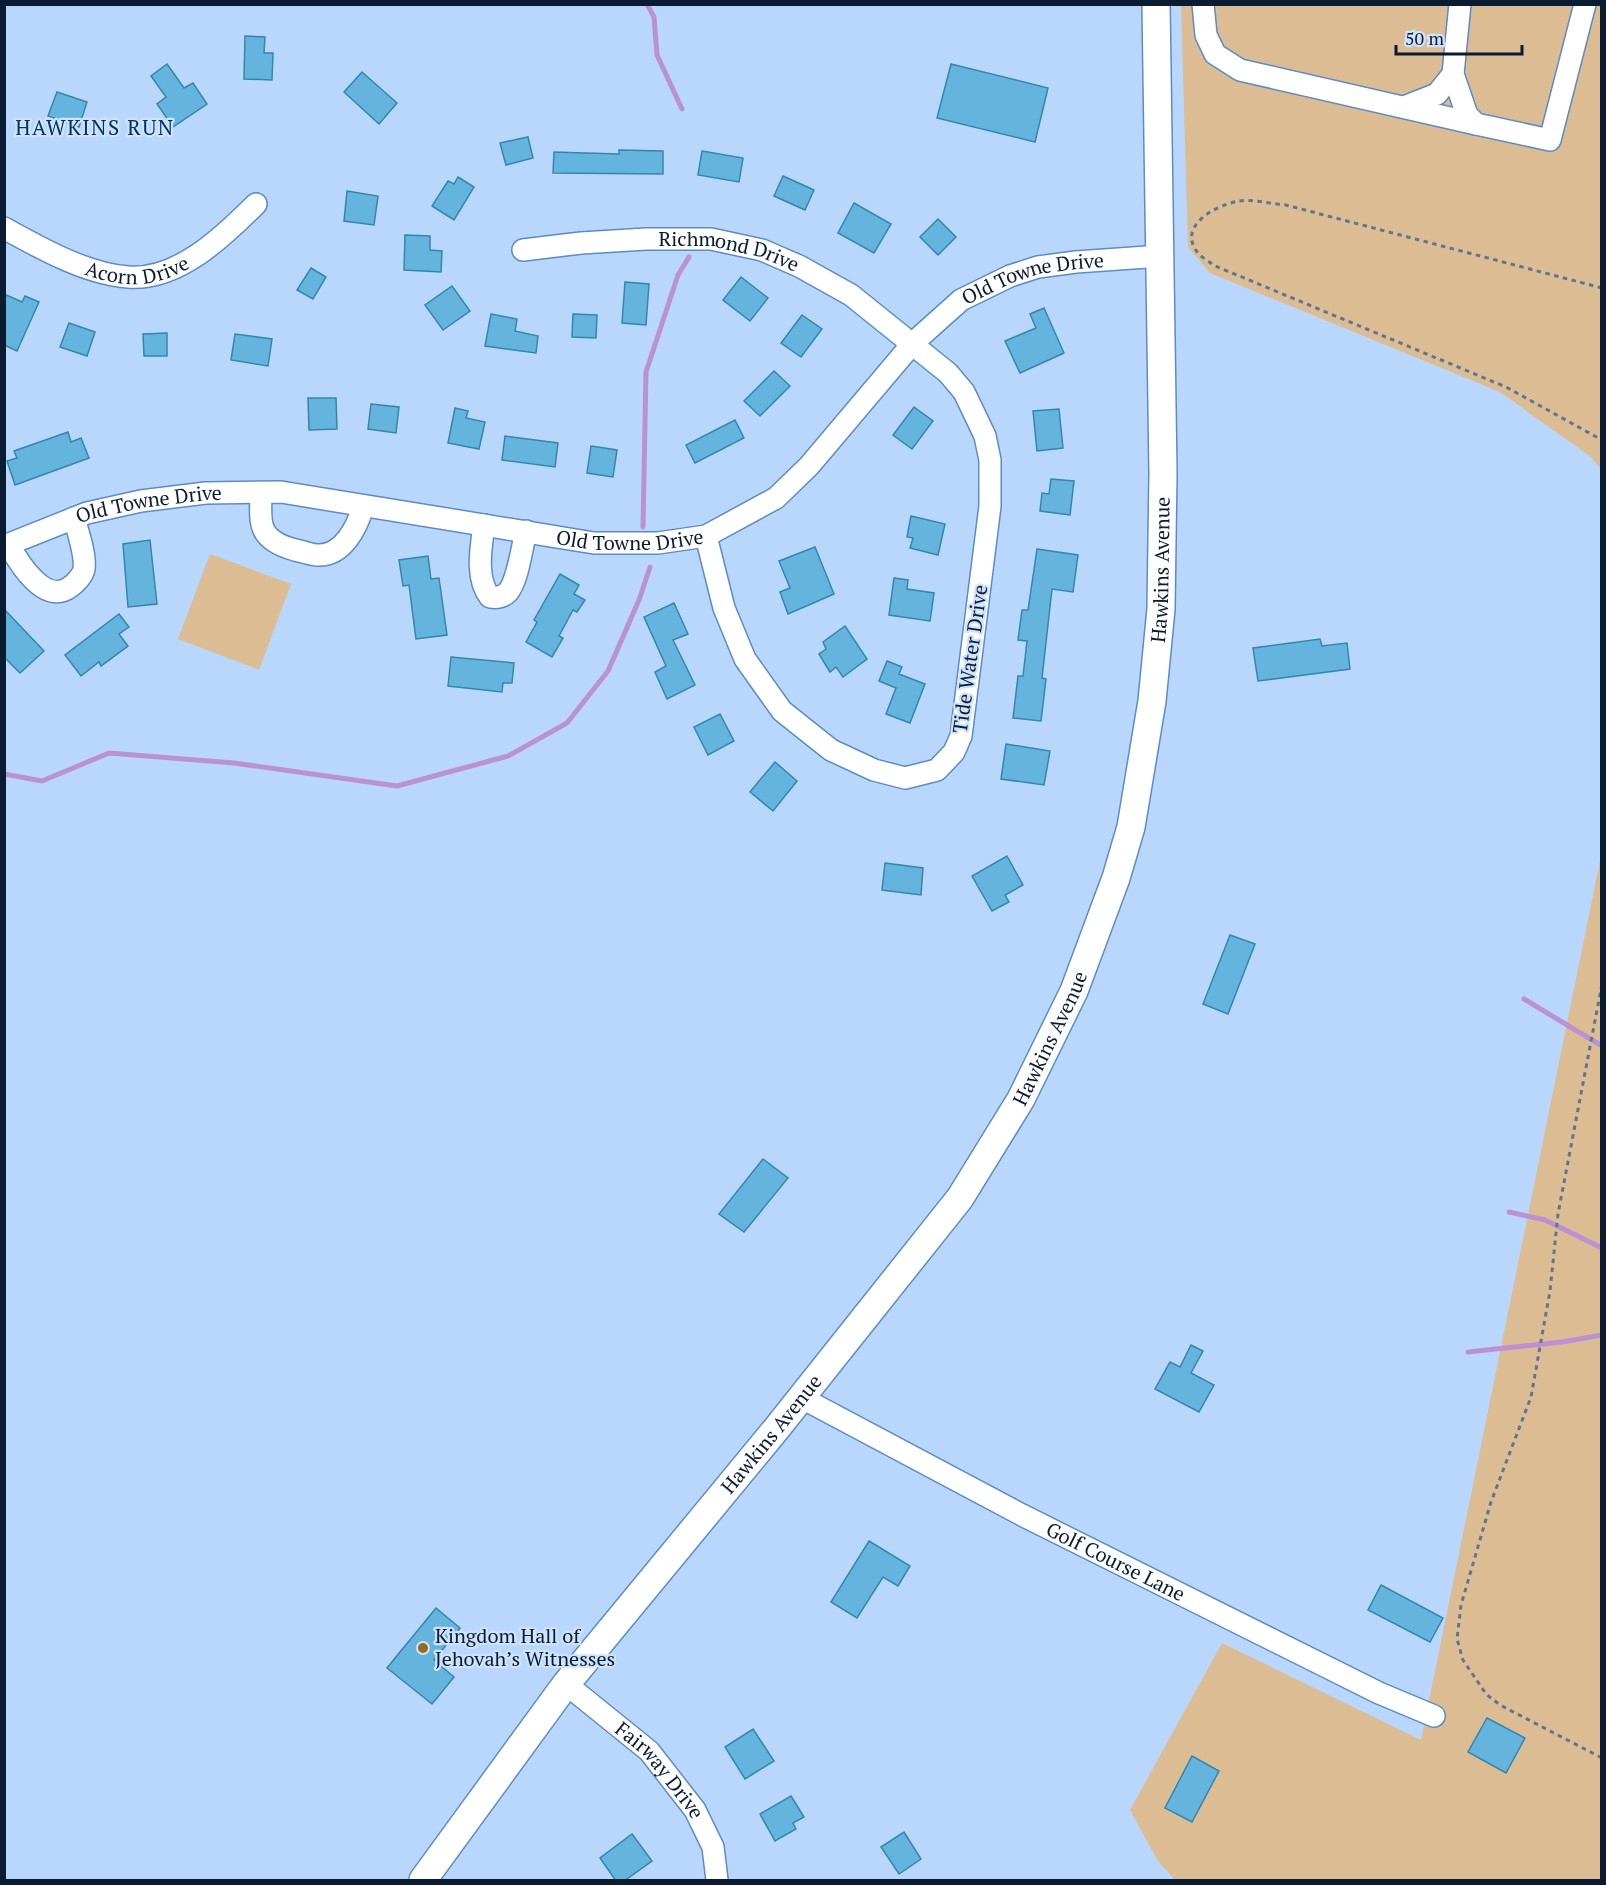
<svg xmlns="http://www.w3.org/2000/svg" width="1606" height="1885" viewBox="0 0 1606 1885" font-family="'PT Serif',serif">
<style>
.green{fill:#dcbc93}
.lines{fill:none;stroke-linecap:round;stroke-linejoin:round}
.stream{stroke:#bb92d1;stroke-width:5}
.building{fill:#64b4de;stroke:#3386af;stroke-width:1.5}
.minor-casing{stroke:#5c8cc5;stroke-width:24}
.major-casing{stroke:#5c8cc5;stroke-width:30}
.path{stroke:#5d7693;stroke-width:3;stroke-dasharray:4.5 4.5;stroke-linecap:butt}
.minor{stroke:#fff;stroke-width:21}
.major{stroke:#fff;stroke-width:27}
.poi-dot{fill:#9a6a1c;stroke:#cfe3fc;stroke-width:2}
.labels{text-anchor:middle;stroke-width:4.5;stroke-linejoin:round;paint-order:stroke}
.street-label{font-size:20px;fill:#091c32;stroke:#cfe3fc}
.poi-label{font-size:20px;fill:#091c32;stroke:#cfe3fc;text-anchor:start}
.neighbourhood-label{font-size:21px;letter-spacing:1.5px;fill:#023567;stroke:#cfe3fc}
</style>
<rect width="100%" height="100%" fill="#b9d7fc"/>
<!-- green -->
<g class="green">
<polygon points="1181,5 1601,5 1601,469 1591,457 1500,392 1210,273 1188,247"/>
<polygon points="210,554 291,584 259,670 178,639"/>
<polygon points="1601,856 1601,1880 1175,1880 1158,1861 1130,1810 1222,1643 1421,1740"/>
</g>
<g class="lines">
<!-- stream -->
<g class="stream">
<polyline points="647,4 654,17 657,55 682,109"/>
<polyline points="643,527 646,372 678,275 689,257"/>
<polyline points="4,774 42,781 109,753 234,763 397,786 508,756 567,723 608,671 639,600 650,567"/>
<polyline points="1524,999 1602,1046"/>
<polyline points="1509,1212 1545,1220 1602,1248"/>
<polyline points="1468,1352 1562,1342 1602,1335"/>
</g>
</g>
<!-- building -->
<g class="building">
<polygon points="245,36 265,37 264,53 273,53 272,80 244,79"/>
<polygon points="167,64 184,88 193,83 207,104 173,127 157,104 166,97 151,76"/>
<polygon points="951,64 1048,88 1035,142 937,118"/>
<polygon points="362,72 397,103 379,124 344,92"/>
<polygon points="57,92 87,102 79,127 48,116"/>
<polygon points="528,137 533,158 506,165 500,143"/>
<polygon points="619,150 663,151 663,174 553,173 554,152 619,154"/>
<polygon points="702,151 743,158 739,182 698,175"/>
<polygon points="783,176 814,190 805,210 774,196"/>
<polygon points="458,177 474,187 454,220 432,206 448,181 454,184"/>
<polygon points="347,191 378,196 374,225 344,221"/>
<polygon points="854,203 891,224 874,253 838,233"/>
<polygon points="938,219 956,237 938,255 920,237"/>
<polygon points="405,235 430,236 430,250 442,251 441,272 404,270"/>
<polygon points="311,268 326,277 313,299 297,290"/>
<polygon points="741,277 768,298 750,321 723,300"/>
<polygon points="625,282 649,284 646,325 622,323"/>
<polygon points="452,286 470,311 443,330 425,305"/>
<polygon points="4,294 22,302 25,296 39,302 17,351 4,345"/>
<polygon points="1044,308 1064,353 1020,373 1005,341 1036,328 1030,314"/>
<polygon points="491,314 517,319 515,331 538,336 536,353 485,346"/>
<polygon points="573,314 597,315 596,338 572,337"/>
<polygon points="802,315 822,329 801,357 781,343"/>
<polygon points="69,323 95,332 87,356 60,347"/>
<polygon points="167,333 167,356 144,356 143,334"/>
<polygon points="235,334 272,339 268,366 231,360"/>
<polygon points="774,371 790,386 760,416 744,401"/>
<polygon points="308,398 336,398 337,429 309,430"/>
<polygon points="371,404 399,407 396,433 368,429"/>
<polygon points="914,407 933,421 912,449 893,435"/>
<polygon points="455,408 468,411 466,418 485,422 479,449 448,443"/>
<polygon points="1059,409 1063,448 1037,451 1033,411"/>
<polygon points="735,420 744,438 695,463 686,445"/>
<polygon points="68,432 71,442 81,438 89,458 15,485 7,461 17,458 14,451"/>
<polygon points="505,436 558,443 555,467 502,460"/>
<polygon points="591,446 617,450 613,477 587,473"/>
<polygon points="1051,479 1074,481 1070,515 1040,511 1042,493 1049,494"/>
<polygon points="911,516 945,524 938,555 910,548 913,538 907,537"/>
<polygon points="150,540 157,604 128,607 123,544"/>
<polygon points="815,547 834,594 788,614 780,592 790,588 779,561"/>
<polygon points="1037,549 1078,555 1073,592 1052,589 1042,678 1046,679 1041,721 1013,718 1018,676 1023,676 1027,641 1018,640 1022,610 1028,610"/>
<polygon points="428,556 431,579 439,578 447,635 416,639 409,585 403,586 399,560"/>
<polygon points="560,574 579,585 574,594 585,600 577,612 573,610 559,636 563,638 552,657 526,642 537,622 534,620"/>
<polygon points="894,578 908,580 907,589 934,593 930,621 889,615"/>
<polygon points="674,603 688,634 673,640 695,685 667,699 655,672 666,666 644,617"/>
<polygon points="4,609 44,651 20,673 4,657"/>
<polygon points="119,614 129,627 119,634 128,646 101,666 99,662 81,676 65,655"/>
<polygon points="845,626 867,659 843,677 836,667 830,672 819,654 826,649 823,642"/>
<polygon points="1320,639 1322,646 1347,643 1350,669 1258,681 1253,648"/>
<polygon points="451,657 514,663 512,683 503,683 502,692 448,686"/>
<polygon points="887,661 902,667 899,674 925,684 910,723 886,714 896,688 879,681"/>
<polygon points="720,714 734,741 708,755 694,727"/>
<polygon points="1006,744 1050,751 1044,785 1001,779"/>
<polygon points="775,762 797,781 773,811 750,792"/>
<polygon points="1007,856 1023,885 1005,895 1009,902 992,911 972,876"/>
<polygon points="885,863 923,868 921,895 882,890"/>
<polygon points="1230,935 1255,944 1228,1014 1203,1004"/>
<polygon points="763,1159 788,1178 744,1232 719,1214"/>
<polygon points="1191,1345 1203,1351 1191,1373 1214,1385 1199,1412 1155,1389 1170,1362 1180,1367"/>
<polygon points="869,1541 910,1566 898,1586 883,1577 857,1618 831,1602"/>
<polygon points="1381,1585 1443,1618 1430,1642 1368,1610"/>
<polygon points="436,1608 460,1628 434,1660 454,1677 432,1704 387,1668"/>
<polygon points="1487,1718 1525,1738 1506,1773 1468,1752"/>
<polygon points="753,1729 774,1761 745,1779 725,1747"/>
<polygon points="1192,1756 1219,1771 1192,1822 1165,1808"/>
<polygon points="791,1796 804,1817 793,1823 796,1829 775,1841 760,1814"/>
<polygon points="904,1832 921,1859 899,1874 881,1847"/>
<polygon points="632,1834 652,1861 624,1881 616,1881 600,1858"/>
</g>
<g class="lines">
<defs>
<g id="minor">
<polyline points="1203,4 1206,35 1215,54 1240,70 1476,124"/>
<polyline points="1460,4 1453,74 1467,115 1476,124 1550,140 1585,4"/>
<polyline points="1404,107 1437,94 1453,74"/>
<path id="s1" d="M4,228C40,248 86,274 128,277C178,281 224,236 256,204"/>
<path id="s2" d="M523,250L581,243L646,239H711L762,250L799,266L851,295L948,373L964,392L985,436L990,460V506L961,736L954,752L937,770L905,778L874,770L831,750L782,711L745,659L724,608L706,536"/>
<path d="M261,493C261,503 259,521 264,530C269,541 284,547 295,550C302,551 311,555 318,555C343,556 357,527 363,507"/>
<path d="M484,525C481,548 475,578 490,597C496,598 503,597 508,592C518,580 522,547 526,531"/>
<path d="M9,545C19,563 45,606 70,587C76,583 83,575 84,569C86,555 78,532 74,518"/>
<path id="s3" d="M4,546L87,513L141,501L206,493L281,492L594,543H658L706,536L776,498L809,466L913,343L961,300L1010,276L1038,267L1076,262L1161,256"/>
<path id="s4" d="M800,1397L1022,1515L1379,1693L1434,1716"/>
<path id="s5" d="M566,1684L649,1751L695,1810L713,1847L717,1880"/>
</g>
<g id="major">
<path id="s6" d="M423,1880L566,1684L777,1428L960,1198L1021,1099L1074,991L1116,878L1131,827L1152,701L1161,609L1163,473L1156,4"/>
</g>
</defs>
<!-- minor casing -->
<use href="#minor" class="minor-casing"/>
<!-- major casing -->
<use href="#major" class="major-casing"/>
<!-- path -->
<g class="path">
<path d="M1602,288L1286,205C1271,204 1253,199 1239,201C1216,205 1176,226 1198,253C1202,258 1209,261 1213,265L1506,387L1602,440"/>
<polyline points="1602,984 1558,1214 1550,1291 1531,1397 1491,1502 1461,1605 1457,1639 1463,1660 1486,1694 1500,1705 1602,1758"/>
</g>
<!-- minor -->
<use href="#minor" class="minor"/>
<!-- major -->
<use href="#major" class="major"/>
</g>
<!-- markers -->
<circle class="poi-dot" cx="423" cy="1648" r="6"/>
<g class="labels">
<!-- street labels -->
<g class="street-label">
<text dy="7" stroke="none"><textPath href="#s2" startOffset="208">Richmond Drive</textPath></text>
<text dy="7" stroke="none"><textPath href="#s1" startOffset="144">Acorn Drive</textPath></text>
<text dy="7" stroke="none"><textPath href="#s3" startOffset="1142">Old Towne Drive</textPath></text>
<text dy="7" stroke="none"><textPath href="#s3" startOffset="152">Old Towne Drive</textPath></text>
<text dy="7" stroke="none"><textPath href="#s3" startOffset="638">Old Towne Drive</textPath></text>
<text dy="7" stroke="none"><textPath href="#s6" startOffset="1538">Hawkins Avenue</textPath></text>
<text transform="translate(970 659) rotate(-82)" y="7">Tide Water Drive</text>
<text dy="7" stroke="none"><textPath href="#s6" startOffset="1052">Hawkins Avenue</textPath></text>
<text dy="7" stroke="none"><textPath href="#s6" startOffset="566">Hawkins Avenue</textPath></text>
<text dy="7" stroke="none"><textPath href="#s4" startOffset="356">Golf Course Lane</textPath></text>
<text dy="7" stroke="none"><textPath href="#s5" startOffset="128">Fairway Drive</textPath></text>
</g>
<!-- poi labels -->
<g class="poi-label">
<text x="435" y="1643">Kingdom Hall of<tspan x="435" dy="23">Jehovah’s Witnesses</tspan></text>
</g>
<!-- neighbourhood labels -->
<g class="neighbourhood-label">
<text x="95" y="135">HAWKINS RUN</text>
</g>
</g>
<!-- border -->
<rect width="1606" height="1885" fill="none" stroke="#091c32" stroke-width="12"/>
<!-- scale -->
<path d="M1396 45v9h126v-9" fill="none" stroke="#091c32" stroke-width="3"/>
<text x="1405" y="45" font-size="18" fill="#091c32" stroke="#cfe3fc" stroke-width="4.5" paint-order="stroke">50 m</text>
</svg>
